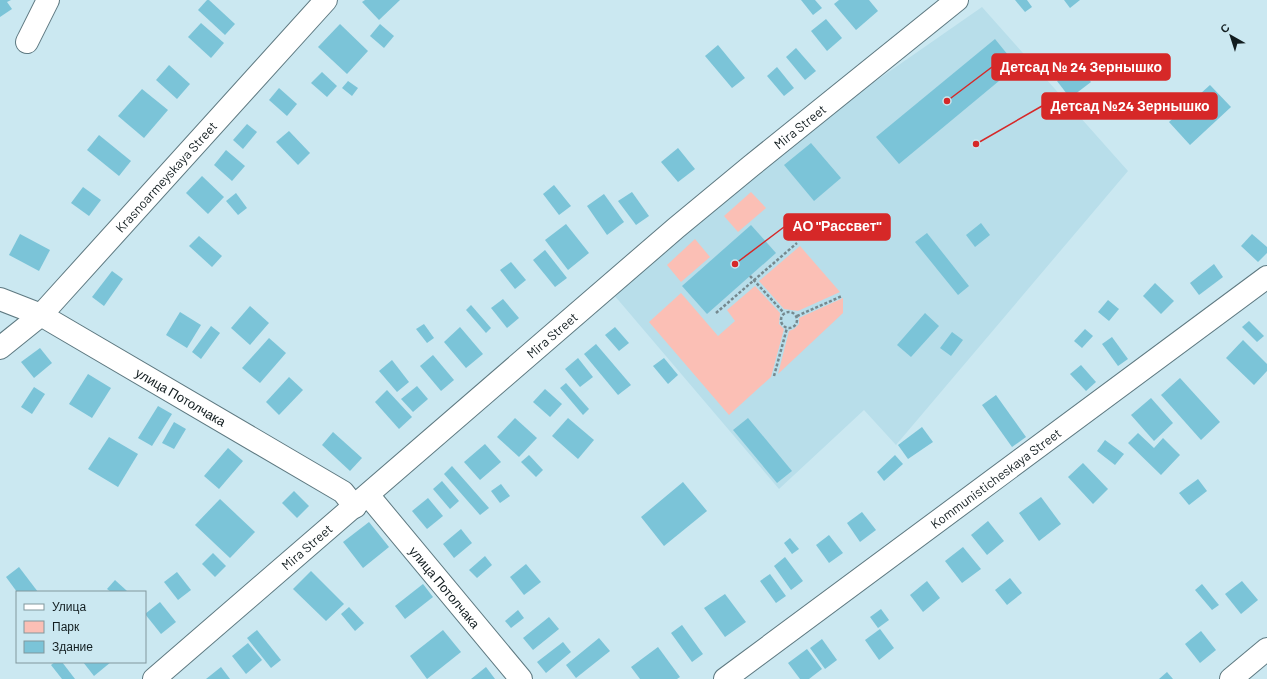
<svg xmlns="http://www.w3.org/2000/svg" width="1267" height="679" viewBox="0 0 1267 679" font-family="Barlow,sans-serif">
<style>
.built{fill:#b8deea}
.green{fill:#fbbfb5}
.building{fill:#7bc4d8}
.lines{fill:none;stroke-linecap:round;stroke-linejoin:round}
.minor-casing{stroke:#5e7981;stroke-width:24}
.path{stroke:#75898f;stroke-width:2.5;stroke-dasharray:3 2;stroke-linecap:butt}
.minor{stroke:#fff;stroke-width:22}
.labels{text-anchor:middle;stroke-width:4;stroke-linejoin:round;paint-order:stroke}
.street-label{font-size:13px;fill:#121d20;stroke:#cbe8f1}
.leader{fill:none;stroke:#d62828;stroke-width:1.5}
.callout-dot{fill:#d62828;stroke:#cbe8f1;stroke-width:1.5}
.callout{fill:#d62828;stroke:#d62828;stroke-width:1.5}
.callout-label{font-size:14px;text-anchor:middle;font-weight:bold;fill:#fff}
</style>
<rect width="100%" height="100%" fill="#cbe8f1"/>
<!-- built -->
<polygon class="built" points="982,7 1128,171 896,445 864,410 779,489 614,295 824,117"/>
<!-- green -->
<g class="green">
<polygon points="751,192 766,208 738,232 724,216"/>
<polygon points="695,239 710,257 681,282 667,265"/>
<polygon points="800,246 840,292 798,311 784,309 759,281"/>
<polygon points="755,286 780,313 779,324 784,329 771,377 729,415 649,322 681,293 718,336 735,321 727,310"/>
<polygon points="843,298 843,313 778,374 789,331 794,329 799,324 799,318"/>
</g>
<!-- building -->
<g class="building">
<polygon points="0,0 11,0 7,2 12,9 0,17"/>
<polygon points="207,0 209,0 235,24 225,35 198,10"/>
<polygon points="365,0 400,0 379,20 362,2"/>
<polygon points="801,0 815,0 822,8 813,15"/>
<polygon points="839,0 869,0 878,11 856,30 834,4"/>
<polygon points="1015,0 1027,0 1032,7 1025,12"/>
<polygon points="1064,0 1080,0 1070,8"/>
<polygon points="826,19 842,38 827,51 811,31"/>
<polygon points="201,23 224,43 211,58 188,37"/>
<polygon points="340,24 368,51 347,74 318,47"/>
<polygon points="380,24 394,36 384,48 370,36"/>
<polygon points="995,39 1017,66 899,164 876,137"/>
<polygon points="718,45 745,78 732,88 705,56"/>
<polygon points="796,48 816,71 805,80 786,57"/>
<polygon points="169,65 190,84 177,99 156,80"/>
<polygon points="1077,65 1091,82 1070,98 1057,81"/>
<polygon points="777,67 794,88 784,96 767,76"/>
<polygon points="322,72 337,86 327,97 311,83"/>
<polygon points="348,81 358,88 352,96 342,88"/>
<polygon points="1210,85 1231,107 1190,145 1169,122"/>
<polygon points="279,88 297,104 287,116 269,100"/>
<polygon points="142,89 168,110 144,138 118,116"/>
<polygon points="247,124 257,132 243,149 233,140"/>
<polygon points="289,131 310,153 298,165 276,142"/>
<polygon points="99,135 131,161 119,176 87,150"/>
<polygon points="811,143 841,178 814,201 784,165"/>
<polygon points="678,148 695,169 678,182 661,162"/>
<polygon points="226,150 245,166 232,181 214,165"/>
<polygon points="202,176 224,197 208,214 186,193"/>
<polygon points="554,185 571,206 559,215 543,194"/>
<polygon points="83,187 101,200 89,216 71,203"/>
<polygon points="632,192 649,216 636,225 618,201"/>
<polygon points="236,193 247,208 238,215 226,201"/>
<polygon points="604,194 624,222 607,235 587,206"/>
<polygon points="981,223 990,235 975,247 966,235"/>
<polygon points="566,224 589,253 568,270 545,240"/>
<polygon points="751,225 776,253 707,314 682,286"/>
<polygon points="927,233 969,286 958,295 915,242"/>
<polygon points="20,234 50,250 39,271 9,255"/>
<polygon points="1252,234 1267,247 1267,253 1258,262 1241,246"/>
<polygon points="199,236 222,256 212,267 189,246"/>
<polygon points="545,250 567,278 555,287 533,260"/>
<polygon points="511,262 526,280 515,289 500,270"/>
<polygon points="1214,264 1223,277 1199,295 1190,283"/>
<polygon points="112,271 123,279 104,306 92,297"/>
<polygon points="1155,283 1174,301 1161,314 1143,296"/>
<polygon points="503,299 519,318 507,328 491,308"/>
<polygon points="1108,300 1119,309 1109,321 1098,312"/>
<polygon points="471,305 491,328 486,333 466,310"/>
<polygon points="250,306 269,323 250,345 231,328"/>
<polygon points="180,312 201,325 187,348 166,335"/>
<polygon points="925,313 939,326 911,357 897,345"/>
<polygon points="1249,321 1264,336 1257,342 1242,327"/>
<polygon points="424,324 434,338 427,343 416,329"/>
<polygon points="211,326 220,333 201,359 192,352"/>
<polygon points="460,327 483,354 466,368 444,342"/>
<polygon points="615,327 629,343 619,351 605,335"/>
<polygon points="1085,329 1093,336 1082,348 1074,341"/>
<polygon points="952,332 963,340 951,356 940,348"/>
<polygon points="1112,337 1128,359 1118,366 1102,344"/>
<polygon points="269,338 286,353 260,383 242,368"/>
<polygon points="1243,340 1267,364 1267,371 1254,385 1226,358"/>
<polygon points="596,344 631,385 618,395 584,354"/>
<polygon points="40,348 52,363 34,378 21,362"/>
<polygon points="433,355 454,380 441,391 420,366"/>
<polygon points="578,358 593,377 580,387 565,369"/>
<polygon points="664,358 678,375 668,384 653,366"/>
<polygon points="392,360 409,382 397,392 379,371"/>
<polygon points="1081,365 1096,382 1086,391 1070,374"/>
<polygon points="88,374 111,388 92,418 69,404"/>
<polygon points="289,377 303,390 279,415 266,402"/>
<polygon points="1180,378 1220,422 1201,440 1161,395"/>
<polygon points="566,383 589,409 583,415 560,388"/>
<polygon points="417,386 428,399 413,412 401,399"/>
<polygon points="34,387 45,394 32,414 21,407"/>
<polygon points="545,389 562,404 550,417 533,402"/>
<polygon points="387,390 412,417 399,429 375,402"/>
<polygon points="996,395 1026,437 1012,447 982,405"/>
<polygon points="1151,398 1173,423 1154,441 1131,415"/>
<polygon points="158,406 172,414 152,446 138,438"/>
<polygon points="515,418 537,438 519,457 497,437"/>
<polygon points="568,418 594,440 578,459 552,436"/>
<polygon points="748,418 792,471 777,483 733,430"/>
<polygon points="174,422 186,429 174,449 162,443"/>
<polygon points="922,427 933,442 908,459 898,445"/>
<polygon points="333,432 362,458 350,471 322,445"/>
<polygon points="1138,433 1154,448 1163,438 1180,455 1161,475 1128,443"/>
<polygon points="109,437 138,454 118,487 88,469"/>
<polygon points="1105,440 1124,454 1115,465 1097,451"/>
<polygon points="485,444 501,462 480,480 464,462"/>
<polygon points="228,448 243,461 219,489 204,476"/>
<polygon points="529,455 543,470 536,477 521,462"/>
<polygon points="895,455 903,464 884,481 877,472"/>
<polygon points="1083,463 1108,489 1093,504 1068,477"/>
<polygon points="452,466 489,508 480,515 444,474"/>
<polygon points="1198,479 1207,491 1189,505 1179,493"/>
<polygon points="442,481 459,501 450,509 433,489"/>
<polygon points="683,482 707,511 664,546 641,517"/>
<polygon points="501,484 510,496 500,503 491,491"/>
<polygon points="294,491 309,506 297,518 282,503"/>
<polygon points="1041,497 1061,524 1039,541 1019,513"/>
<polygon points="428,498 443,516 427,529 412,511"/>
<polygon points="220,499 255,532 230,558 195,525"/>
<polygon points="862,512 876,530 860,542 847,523"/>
<polygon points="988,521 1004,541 987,555 971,535"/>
<polygon points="369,522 389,547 363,568 343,542"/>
<polygon points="461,529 472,543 454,558 443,544"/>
<polygon points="829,535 843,553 829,563 816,545"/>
<polygon points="790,538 799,549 792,554 784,543"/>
<polygon points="963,547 981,569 962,583 945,561"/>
<polygon points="213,553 226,566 215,577 202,564"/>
<polygon points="485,556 492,565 477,578 469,570"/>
<polygon points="785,557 803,581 791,590 774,566"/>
<polygon points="526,564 541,582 524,595 510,577"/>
<polygon points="19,567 38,592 17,592 6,577"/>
<polygon points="311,571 344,604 326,621 293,589"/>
<polygon points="177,572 191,590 178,600 164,582"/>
<polygon points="770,574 786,596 776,603 760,581"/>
<polygon points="1010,578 1022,593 1007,605 995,590"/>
<polygon points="115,580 127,591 126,592 111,592 107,589"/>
<polygon points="927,581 940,598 923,612 910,595"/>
<polygon points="1242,581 1258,600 1241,614 1225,594"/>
<polygon points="423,584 433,597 405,619 395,606"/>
<polygon points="1202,584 1219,605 1212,610 1195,590"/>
<polygon points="725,594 746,622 725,637 704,608"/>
<polygon points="160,602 176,622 161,634 145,614"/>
<polygon points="349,607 364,623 355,631 341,614"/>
<polygon points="881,609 889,620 878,628 870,617"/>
<polygon points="518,610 524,618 511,628 505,621"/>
<polygon points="549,617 559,629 533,650 523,638"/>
<polygon points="682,625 703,654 692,662 671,633"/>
<polygon points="880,629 894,648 879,660 865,640"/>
<polygon points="257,630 281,660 271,668 247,638"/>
<polygon points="443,630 461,652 427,679 410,656"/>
<polygon points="1201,631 1216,650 1200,663 1185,644"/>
<polygon points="599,638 610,651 576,678 566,665"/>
<polygon points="822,639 837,660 825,669 810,648"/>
<polygon points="563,642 571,652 546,673 537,662"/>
<polygon points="248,643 262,660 246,674 232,656"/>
<polygon points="658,647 680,677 677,679 640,679 631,667"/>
<polygon points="807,649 822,669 809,679 800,679 788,663"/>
<polygon points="55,662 62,662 75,679 62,679 51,665"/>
<polygon points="83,662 111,662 94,676"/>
<polygon points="221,667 230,679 206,679"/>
<polygon points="486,667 495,679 471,679"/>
<polygon points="1167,672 1173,679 1159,679"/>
</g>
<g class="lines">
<defs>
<g id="minor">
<polyline points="27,42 48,0"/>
<path id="s1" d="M0,299L41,315L343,492L355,507"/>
<path id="s2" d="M0,348L41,315L326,0"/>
<path id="s3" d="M368,495L521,679"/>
<path id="s4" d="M154,679L676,228L751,166L957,0"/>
<path id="s5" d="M725,679L1267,277"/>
<polyline points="1231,679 1267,649"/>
</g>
</defs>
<!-- minor casing -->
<use href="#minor" class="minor-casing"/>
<!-- path -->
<g class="path">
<polyline points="750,276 784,313"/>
<circle cx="789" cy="320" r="8"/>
<polyline points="716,313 797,243"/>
<polyline points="797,316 842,296"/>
<polyline points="774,376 787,328"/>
</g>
<!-- minor -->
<use href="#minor" class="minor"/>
</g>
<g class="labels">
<!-- street labels -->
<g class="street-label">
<text dy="5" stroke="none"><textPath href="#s4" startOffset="850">Mira Street</textPath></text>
<text dy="5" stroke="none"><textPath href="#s2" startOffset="239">Krasnoarmeyskaya Street</textPath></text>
<text dy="5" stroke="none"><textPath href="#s4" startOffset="526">Mira Street</textPath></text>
<text dy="5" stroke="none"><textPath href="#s1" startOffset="206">улица Потолчака</textPath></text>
<text dy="5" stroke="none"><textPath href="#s5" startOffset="337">Kommunisticheskaya Street</textPath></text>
<text dy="5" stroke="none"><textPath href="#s4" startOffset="202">Mira Street</textPath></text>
<text dy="5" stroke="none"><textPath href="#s3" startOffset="120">улица Потолчака</textPath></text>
</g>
</g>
<!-- callouts -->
<path class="leader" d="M947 101L992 67M976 144L1042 106M735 264L784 227"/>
<g class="callout-dot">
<circle cx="947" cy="101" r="4"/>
<circle cx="976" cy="144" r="4"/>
<circle cx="735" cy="264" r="4"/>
</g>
<g class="callout">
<rect x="992" y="54" width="178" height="26" rx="4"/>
<rect x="1042" y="93" width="175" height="26" rx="4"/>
<rect x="784" y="214" width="106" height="26" rx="4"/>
</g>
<g class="callout-label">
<text x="1081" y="72">Детсад № 24 Зернышко</text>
<text x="1130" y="111">Детсад №24 Зернышко</text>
<text x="837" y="231">АО "Рассвет"</text>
</g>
<!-- legend -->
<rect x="16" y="591" width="130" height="72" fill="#cbe8f1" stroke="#81979d"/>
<rect x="24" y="604" width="20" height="6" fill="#ffffff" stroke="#81979d"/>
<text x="52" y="611" font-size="12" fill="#121d20">Улица</text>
<rect x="24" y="621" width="20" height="12" fill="#fbbfb5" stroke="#81979d"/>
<text x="52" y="631" font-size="12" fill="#121d20">Парк</text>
<rect x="24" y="641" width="20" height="12" fill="#7bc4d8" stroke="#81979d"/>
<text x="52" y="651" font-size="12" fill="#121d20">Здание</text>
<!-- north arrow -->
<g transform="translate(1231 36) rotate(321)" stroke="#cbe8f1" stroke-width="3" paint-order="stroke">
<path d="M0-3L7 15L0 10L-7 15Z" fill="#121d20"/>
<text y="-6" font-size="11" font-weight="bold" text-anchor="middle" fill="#121d20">С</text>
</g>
</svg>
